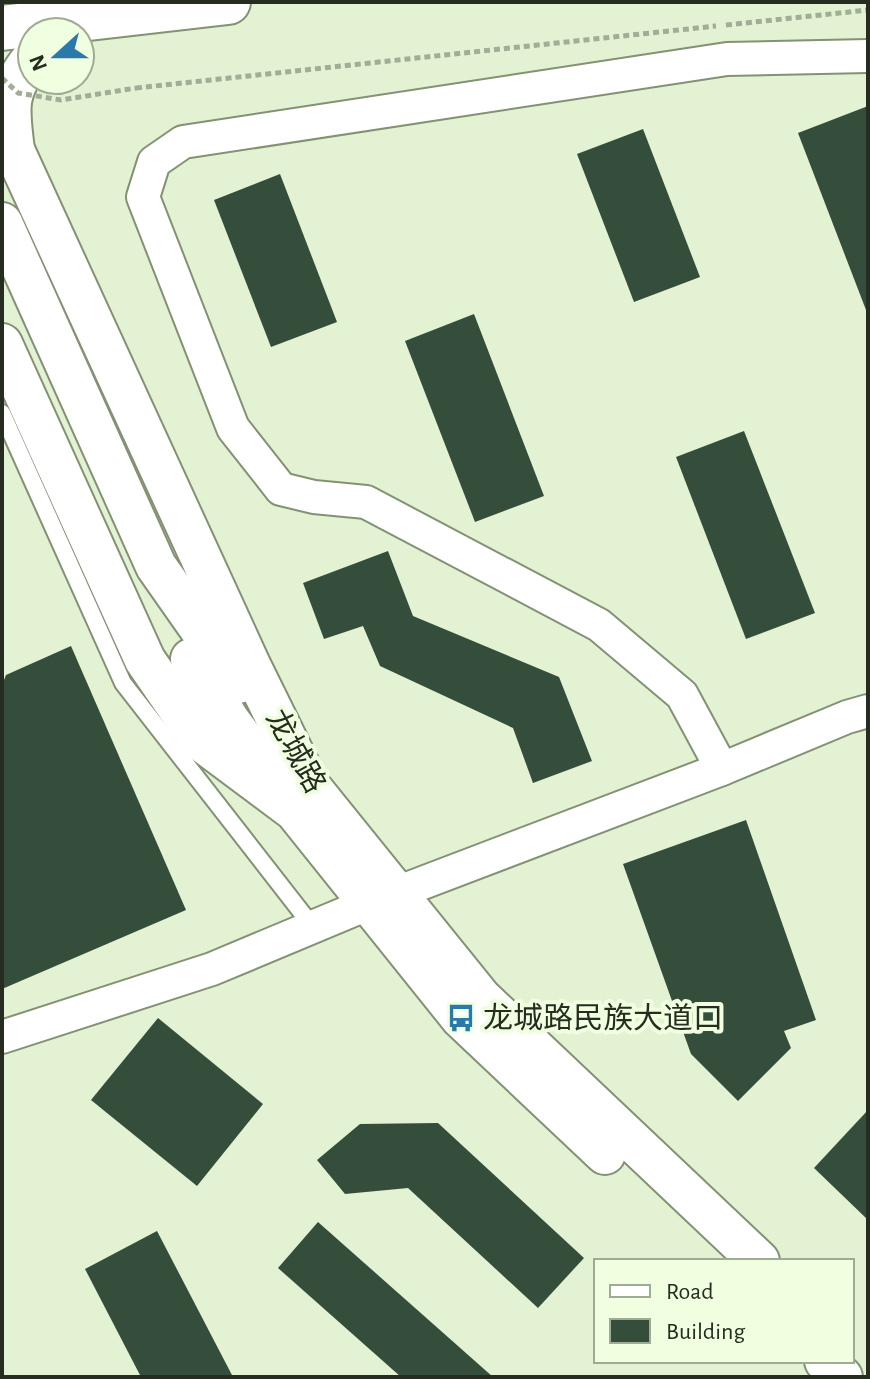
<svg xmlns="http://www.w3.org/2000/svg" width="870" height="1379" viewBox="0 0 870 1379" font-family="'Alegreya Sans','Noto Sans SC',sans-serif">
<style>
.building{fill:#354e3b}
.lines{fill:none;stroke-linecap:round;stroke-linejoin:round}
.service-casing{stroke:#839174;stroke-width:20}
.minor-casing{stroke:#839174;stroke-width:36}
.tertiary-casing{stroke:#839174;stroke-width:44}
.primary-casing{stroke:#839174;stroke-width:48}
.path{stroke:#a1ad94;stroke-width:5;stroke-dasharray:6 4;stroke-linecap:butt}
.service{stroke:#fff;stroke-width:16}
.minor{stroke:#fff;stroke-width:32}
.tertiary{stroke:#fff;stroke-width:40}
.primary{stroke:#fff;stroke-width:44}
.path-bridge{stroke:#a1ad94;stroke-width:5;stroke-dasharray:6 4;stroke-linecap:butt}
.labels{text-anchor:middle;stroke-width:8;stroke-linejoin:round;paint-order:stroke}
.street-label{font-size:30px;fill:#262c20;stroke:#efffdf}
.poi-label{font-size:30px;fill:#262c20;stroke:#efffdf;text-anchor:start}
</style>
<rect width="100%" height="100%" fill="#e2f2d2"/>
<!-- building -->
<g class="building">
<polygon points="868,106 868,309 866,310 798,133"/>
<polygon points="643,129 700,277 634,302 577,154"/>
<polygon points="280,174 337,322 271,347 214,200"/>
<polygon points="474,314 544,496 475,522 405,341"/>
<polygon points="744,431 815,613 746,639 676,457"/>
<polygon points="388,551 413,616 559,677 592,761 533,783 513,728 380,666 363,626 324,639 303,583"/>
<polygon points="71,646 186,910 2,989 2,685 6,675"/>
<polygon points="746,820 816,1020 784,1031 791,1048 738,1101 691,1054 623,864"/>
<polygon points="158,1018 263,1104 197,1186 91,1100"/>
<polygon points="868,1110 868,1220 814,1168"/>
<polygon points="438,1123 584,1258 538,1308 408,1188 345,1194 317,1160 360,1124"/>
<polygon points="318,1222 493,1377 401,1377 278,1268"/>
<polygon points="157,1231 233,1377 141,1377 85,1269"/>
</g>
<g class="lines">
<defs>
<polyline id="service" points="2,413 123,683 313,927"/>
<g id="minor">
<polyline points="722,769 682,695 599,625 366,502 314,497 281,489 233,428 143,197 154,162 183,142 727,59 868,56"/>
<polyline points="2,1037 212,969 370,903 722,769 847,717 868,711"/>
</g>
<g id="tertiary">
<polyline points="2,124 250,665 309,785 481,998 759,1261"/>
<path d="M14,150C9,110 5,92 32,59"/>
<polyline points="2,223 156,566 238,683"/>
<polyline points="2,344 145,660 200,740 295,811 461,1018 605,1154"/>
<polyline points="191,659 229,720 272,779"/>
<polyline points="825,1361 842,1377"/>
</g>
<polyline id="primary" points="2,28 228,2"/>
</defs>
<!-- service casing -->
<use href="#service" class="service-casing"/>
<!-- minor casing -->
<use href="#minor" class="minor-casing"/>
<!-- tertiary casing -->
<use href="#tertiary" class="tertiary-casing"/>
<!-- primary casing -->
<use href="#primary" class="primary-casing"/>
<!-- path -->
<g class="path">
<polyline points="726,25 868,10"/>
<polyline points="136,88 716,26"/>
</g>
<!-- service -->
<use href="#service" class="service"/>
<!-- minor -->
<use href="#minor" class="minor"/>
<!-- tertiary -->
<use href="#tertiary" class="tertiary"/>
<!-- primary -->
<use href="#primary" class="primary"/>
<!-- path-bridge -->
<polyline class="path-bridge" points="2,78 18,93 61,100 136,88"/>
</g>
<!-- icons -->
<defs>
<symbol id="bus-bare" viewBox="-9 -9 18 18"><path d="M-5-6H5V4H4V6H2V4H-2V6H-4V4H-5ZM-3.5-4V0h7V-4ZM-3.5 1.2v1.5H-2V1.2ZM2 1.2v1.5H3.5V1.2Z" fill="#2a79ab" stroke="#efffdf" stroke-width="2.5" paint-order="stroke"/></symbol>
</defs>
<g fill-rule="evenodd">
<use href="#bus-bare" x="441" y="998" width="40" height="40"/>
</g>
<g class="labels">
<!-- street labels -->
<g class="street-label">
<text transform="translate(296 751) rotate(61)" y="10">龙城路</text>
</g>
<!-- poi labels -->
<g class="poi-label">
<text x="483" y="1028">龙城路民族大道口</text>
</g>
</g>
<!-- border -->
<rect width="870" height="1379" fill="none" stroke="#262c20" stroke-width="8"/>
<!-- legend -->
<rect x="594" y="1259" width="260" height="104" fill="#efffdf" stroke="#9fab93" stroke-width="2"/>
<rect x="610" y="1285" width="40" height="12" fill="#ffffff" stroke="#9fab93" stroke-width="2"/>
<text x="666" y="1299" font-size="24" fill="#262c20">Road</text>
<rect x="610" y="1319" width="40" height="24" fill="#354e3b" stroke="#9fab93" stroke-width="2"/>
<text x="666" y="1339" font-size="24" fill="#262c20">Building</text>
<!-- north arrow -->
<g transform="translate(56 56) rotate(249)"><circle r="38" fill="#efffdf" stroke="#9fab93" stroke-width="2"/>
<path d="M0-6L14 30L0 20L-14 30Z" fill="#2a79ab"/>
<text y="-12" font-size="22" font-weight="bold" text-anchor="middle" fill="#262c20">N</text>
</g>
</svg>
